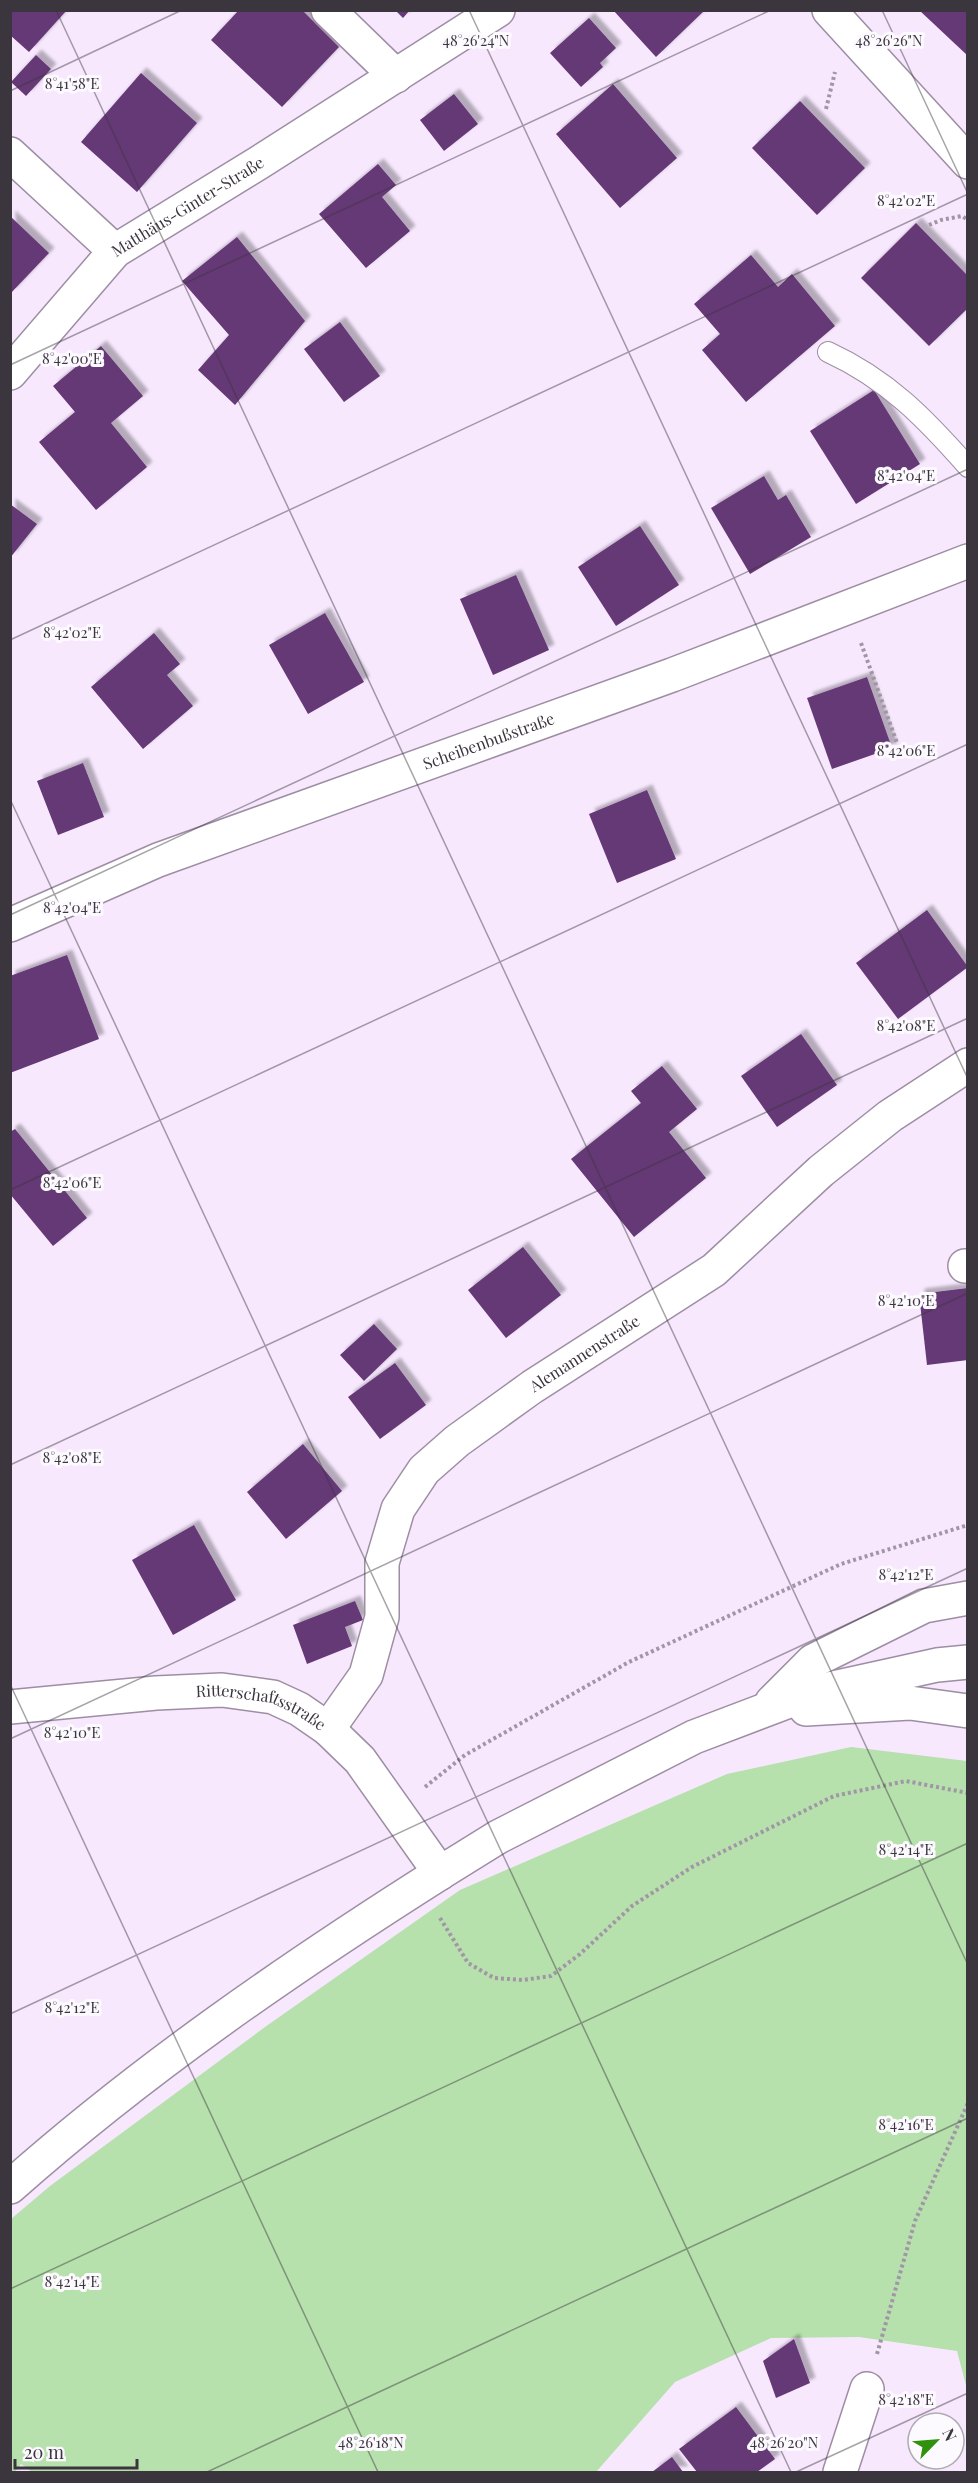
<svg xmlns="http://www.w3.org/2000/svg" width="978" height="2483" viewBox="0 0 978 2483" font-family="'Playfair Display',serif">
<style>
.green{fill:#b6e0ac}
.building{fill:#653776;filter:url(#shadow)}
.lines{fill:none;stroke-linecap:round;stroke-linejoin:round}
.service-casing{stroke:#9d8ea3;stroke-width:22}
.minor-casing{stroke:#9d8ea3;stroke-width:36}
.secondary-casing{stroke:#9d8ea3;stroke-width:36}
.primary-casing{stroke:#9d8ea3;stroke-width:36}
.path{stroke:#a196a6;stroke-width:4;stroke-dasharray:3 3;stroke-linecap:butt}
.service{stroke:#fff;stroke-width:20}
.minor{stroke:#fff;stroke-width:33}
.secondary{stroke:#fff;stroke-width:33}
.primary{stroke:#fff;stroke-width:33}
.ticks{fill:none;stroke:#3b353e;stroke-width:1.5;stroke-opacity:0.45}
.labels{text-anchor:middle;stroke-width:6;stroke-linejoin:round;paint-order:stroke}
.street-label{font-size:16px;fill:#3b353e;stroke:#fdfaff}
.ticks-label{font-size:15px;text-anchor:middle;fill:#3b353e;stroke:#fdfaff;stroke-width:6;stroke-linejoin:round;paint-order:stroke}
</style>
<defs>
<filter id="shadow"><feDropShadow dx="5.5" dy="-5.5" stdDeviation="1.5" flood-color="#0004"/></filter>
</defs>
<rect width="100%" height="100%" fill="#f7e8fe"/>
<!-- green -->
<polygon class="green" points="851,1747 967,1761 967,2389 957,2351 859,2337 771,2338 675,2382 596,2472 32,2472 21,2464 15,2472 11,2472 11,2219 50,2186 265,2027 460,1890 727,1774"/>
<!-- building -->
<g class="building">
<polygon points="10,10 67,10 29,52 10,35"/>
<polygon points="239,10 302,10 339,47 282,107 211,40"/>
<polygon points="395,10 410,10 403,18"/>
<polygon points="613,10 705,10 656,57"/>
<polygon points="919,10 968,10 968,56"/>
<polygon points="589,18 616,48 600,63 603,67 581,87 550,53"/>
<polygon points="36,55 51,69 26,96 11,82"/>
<polygon points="141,73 197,123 137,192 81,142"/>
<polygon points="613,84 677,158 620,208 556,134"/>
<polygon points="454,94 478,124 444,151 420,120"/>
<polygon points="800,101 865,168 817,215 752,148"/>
<polygon points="378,164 396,185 382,197 410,231 366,268 319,214"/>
<polygon points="10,216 49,253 10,294"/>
<polygon points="916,223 968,276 968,308 929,346 861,278"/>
<polygon points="237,237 305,321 235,405 198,370 229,335 182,281"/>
<polygon points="751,255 778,287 792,274 835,326 746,402 702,350 720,334 694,304"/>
<polygon points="340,322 380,376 344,402 304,349"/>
<polygon points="101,346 143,396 111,423 147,467 96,510 39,442 75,412 53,386"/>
<polygon points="874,390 920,464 856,504 810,431"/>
<polygon points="764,476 778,500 786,495 811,537 750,574 711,508"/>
<polygon points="10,504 37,524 10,558"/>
<polygon points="640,526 679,585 616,626 578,567"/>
<polygon points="516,575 549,650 493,675 460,599"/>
<polygon points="325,613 364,682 308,714 269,645"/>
<polygon points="154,633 180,664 167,675 193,706 143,749 91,687"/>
<polygon points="867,677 892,748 832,769 807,698"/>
<polygon points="83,763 104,817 58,835 37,781"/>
<polygon points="647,790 676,859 617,883 589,814"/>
<polygon points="927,910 968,967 898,1019 856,963"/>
<polygon points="67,955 99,1039 10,1073 10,976"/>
<polygon points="801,1034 837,1085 777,1127 741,1076"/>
<polygon points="662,1066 697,1109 669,1132 706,1178 634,1237 571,1159 641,1103 631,1091"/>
<polygon points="15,1129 87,1218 53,1246 10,1194 10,1132"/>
<polygon points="523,1247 561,1295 506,1338 468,1290"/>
<polygon points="968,1288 968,1360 927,1365 919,1294"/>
<polygon points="374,1324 397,1349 364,1381 340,1355"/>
<polygon points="395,1363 426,1405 380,1439 348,1397"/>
<polygon points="303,1444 342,1491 286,1539 247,1492"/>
<polygon points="194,1525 236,1600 173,1635 132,1560"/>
<polygon points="355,1601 363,1620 345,1627 352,1646 307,1664 293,1625"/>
<polygon points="794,2339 810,2383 776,2398 763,2361"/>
<polygon points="736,2407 775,2459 757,2472 697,2472 679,2449"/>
<polygon points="672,2457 683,2472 652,2472"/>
</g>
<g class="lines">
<defs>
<path id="service" d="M828,352C887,379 925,418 968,467"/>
<g id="minor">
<polyline points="328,10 396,76"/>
<polyline points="829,10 968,162"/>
<polyline points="10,154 115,251"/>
<path id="s1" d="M10,373L115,251L260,162L498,10"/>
<path id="s2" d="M10,925L158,860L672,675L968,561"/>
<polyline points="965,1266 968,1266"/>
<path id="s3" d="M10,1707L156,1693L222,1690L273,1697L299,1709L328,1729L360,1760L440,1873"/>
<path id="s4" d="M328,1729L366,1675L382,1617V1563L398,1509L424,1470L457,1441L532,1387L714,1270L821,1171L890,1116L968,1065"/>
<polyline points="840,2472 867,2389"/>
</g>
<path id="secondary" d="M10,2187C143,2069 290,1968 440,1873"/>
<g id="primary">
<polyline points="772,1702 813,1661 924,1606 968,1598"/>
<polyline points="806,1709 910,1703 968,1711"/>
<polyline points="440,1873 498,1837 694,1737 810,1693 937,1665 968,1662"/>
</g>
</defs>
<!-- service casing -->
<use href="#service" class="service-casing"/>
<!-- minor casing -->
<use href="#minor" class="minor-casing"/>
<!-- secondary casing -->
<use href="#secondary" class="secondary-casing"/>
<!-- primary casing -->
<use href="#primary" class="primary-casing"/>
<!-- path -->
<g class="path">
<polyline points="826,109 835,72"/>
<polyline points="929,225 941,220 962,216 968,220"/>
<polyline points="861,643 897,743"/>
<polyline points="425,1787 465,1755 629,1662 841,1564 968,1525"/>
<polyline points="440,1918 468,1963 494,1978 523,1980 551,1976 580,1954 632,1906 692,1867 834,1796 906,1781 968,1793"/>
<polyline points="877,2354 915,2221 968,2103"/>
</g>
<!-- service -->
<use href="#service" class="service"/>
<!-- minor -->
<use href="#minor" class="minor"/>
<!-- secondary -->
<use href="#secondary" class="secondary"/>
<!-- primary -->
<use href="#primary" class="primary"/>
</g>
<!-- ticks -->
<path class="ticks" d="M56,10L968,1965M469,10L968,1079M882,10L968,194M10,91L182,10M10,365L771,10M10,640L968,194M10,799L791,2472M10,915L968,469M10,1190L968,744M10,1465L968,1018M10,1684L378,2472M10,1739L968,1293M10,2014L968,1568M10,2289L968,1843M207,2472L968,2118M796,2472L968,2393"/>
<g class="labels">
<!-- street labels -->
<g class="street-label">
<text dy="6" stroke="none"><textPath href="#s1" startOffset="246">Matthäus-Ginter-Straße</textPath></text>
<text dy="6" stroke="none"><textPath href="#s2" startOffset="513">Scheibenbußstraße</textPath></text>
<text dy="6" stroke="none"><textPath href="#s4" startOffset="482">Alemannenstraße</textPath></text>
<text dy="6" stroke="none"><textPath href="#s3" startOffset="255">Ritterschaftsstraße</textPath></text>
</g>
</g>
<g class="ticks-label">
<text x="476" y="46">48°26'24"N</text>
<text x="889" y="46">48°26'26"N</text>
<text x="72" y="89">8°41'58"E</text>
<text x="906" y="206">8°42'02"E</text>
<text x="72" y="364">8°42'00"E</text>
<text x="906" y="481">8°42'04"E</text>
<text x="72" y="638">8°42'02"E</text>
<text x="906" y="756">8°42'06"E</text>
<text x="72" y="913">8°42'04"E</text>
<text x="906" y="1031">8°42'08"E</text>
<text x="72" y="1188">8°42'06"E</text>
<text x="906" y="1306">8°42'10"E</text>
<text x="72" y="1463">8°42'08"E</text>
<text x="906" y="1580">8°42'12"E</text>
<text x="72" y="1738">8°42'10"E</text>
<text x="906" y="1855">8°42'14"E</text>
<text x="72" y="2013">8°42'12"E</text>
<text x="906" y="2130">8°42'16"E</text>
<text x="72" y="2287">8°42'14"E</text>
<text x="906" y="2405">8°42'18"E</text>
<text x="371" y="2448">48°26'18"N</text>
<text x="784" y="2448">48°26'20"N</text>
</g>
<!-- border -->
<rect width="978" height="2483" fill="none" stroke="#3b353e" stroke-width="24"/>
<!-- north arrow -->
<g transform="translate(936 2441) rotate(65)"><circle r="28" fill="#fdfaff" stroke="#afabb2" stroke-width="1.5"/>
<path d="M0-4.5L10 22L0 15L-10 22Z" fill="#30910d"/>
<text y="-9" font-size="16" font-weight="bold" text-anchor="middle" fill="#3b353e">N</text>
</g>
<!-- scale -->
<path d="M15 2459v9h122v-9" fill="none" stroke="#3b353e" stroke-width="3"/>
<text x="24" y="2459" font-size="18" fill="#3b353e" stroke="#fdfaff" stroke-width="4.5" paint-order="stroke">20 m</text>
</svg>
